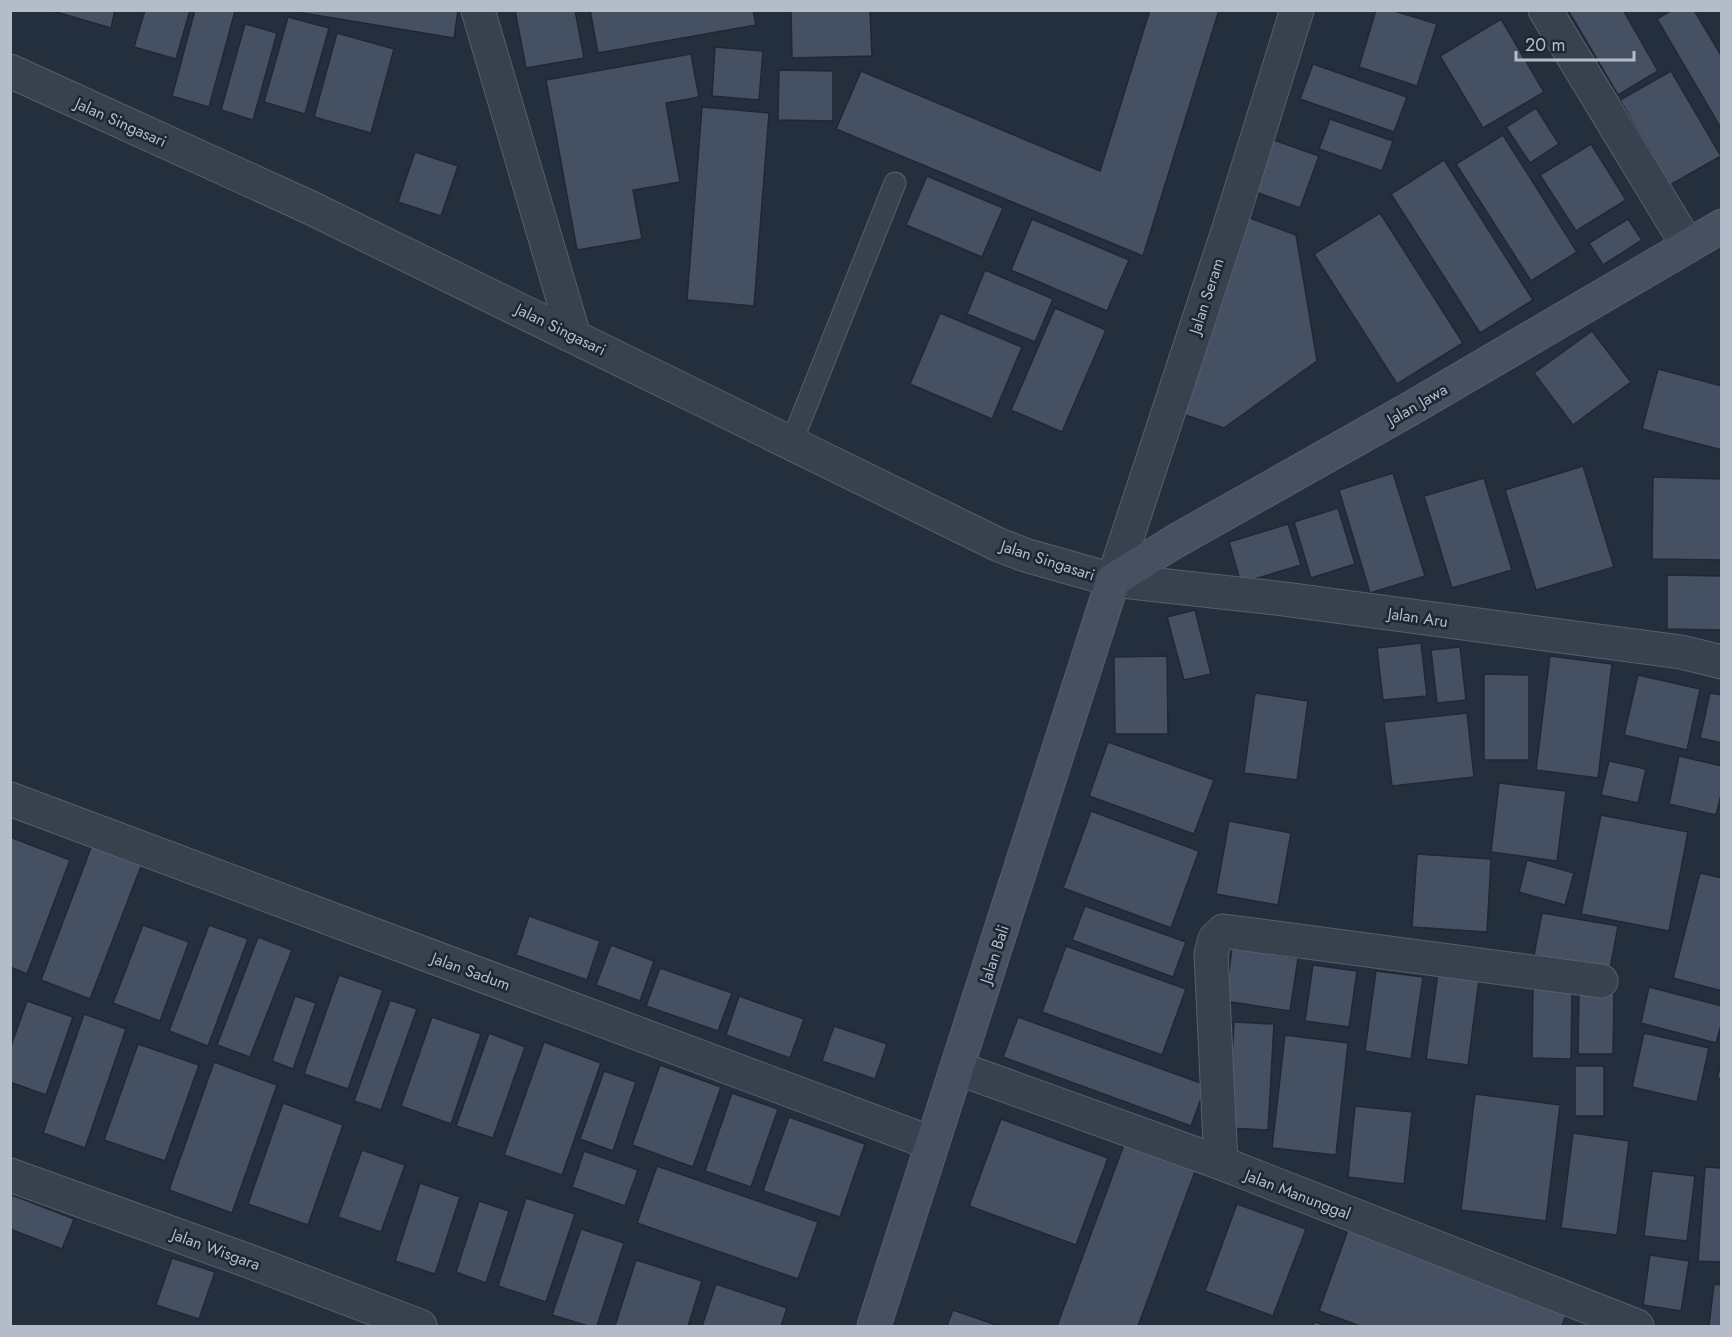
<svg xmlns="http://www.w3.org/2000/svg" width="1732" height="1337" viewBox="0 0 1732 1337" font-family="Jost,sans-serif">
<style>
.building{fill:#455162;stroke:#1f2835;stroke-width:1.5}
.lines{fill:none;stroke-linecap:round;stroke-linejoin:round}
.lane-casing{stroke:#565f6c;stroke-width:23}
.street-casing{stroke:#565f6c;stroke-width:35}
.secondary-casing{stroke:#565f6c;stroke-width:35}
.lane{stroke:#38414e;stroke-width:21}
.street{stroke:#38414e;stroke-width:33}
.secondary{stroke:#465061;stroke-width:33}
.labels{text-anchor:middle;stroke-width:5;stroke-linejoin:round;paint-order:stroke}
.street-label{font-size:16px;fill:#b4bcc9;stroke:#1d2633}
</style>
<rect width="100%" height="100%" fill="#242f3e"/>
<!-- building -->
<g class="building">
<polygon points="49,10 115,10 111,28"/>
<polygon points="145,10 190,10 176,59 134,47"/>
<polygon points="195,10 235,11 209,107 172,96"/>
<polygon points="304,10 458,10 454,38 303,13"/>
<polygon points="515,10 575,10 584,58 526,68"/>
<polygon points="590,10 753,10 756,25 598,53"/>
<polygon points="791,10 870,10 872,56 792,58"/>
<polygon points="1150,10 1219,10 1143,256 836,129 861,71 1100,171"/>
<polygon points="1376,10 1391,10 1437,24 1417,86 1359,67"/>
<polygon points="1568,10 1623,10 1658,71 1618,95"/>
<polygon points="1672,10 1694,10 1722,57 1722,130 1657,19"/>
<polygon points="288,17 329,28 305,114 264,102"/>
<polygon points="1501,19 1544,92 1483,128 1440,56"/>
<polygon points="245,24 277,33 253,120 221,110"/>
<polygon points="337,33 394,49 371,133 314,117"/>
<polygon points="715,47 763,51 759,100 712,96"/>
<polygon points="691,54 699,97 666,103 680,182 633,190 642,239 577,250 546,80"/>
<polygon points="1313,64 1407,97 1394,132 1300,99"/>
<polygon points="779,70 833,71 833,121 778,120"/>
<polygon points="1671,71 1721,156 1670,185 1620,100"/>
<polygon points="702,107 769,113 754,306 687,300"/>
<polygon points="1536,108 1559,144 1530,163 1506,127"/>
<polygon points="1330,119 1393,141 1382,171 1319,149"/>
<polygon points="1503,135 1577,252 1531,281 1456,164"/>
<polygon points="1271,139 1319,156 1300,208 1253,191"/>
<polygon points="1591,144 1626,200 1576,231 1540,175"/>
<polygon points="415,152 458,166 441,216 398,202"/>
<polygon points="1444,160 1533,300 1480,333 1391,194"/>
<polygon points="927,176 1003,208 982,257 906,225"/>
<polygon points="1380,213 1463,343 1397,384 1314,254"/>
<polygon points="1247,217 1296,235 1317,361 1224,428 1182,414"/>
<polygon points="1032,219 1129,260 1107,311 1011,270"/>
<polygon points="1628,219 1642,240 1603,265 1589,243"/>
<polygon points="985,270 1053,299 1035,342 967,314"/>
<polygon points="1055,308 1106,330 1062,432 1011,410"/>
<polygon points="940,313 1022,347 992,419 910,384"/>
<polygon points="1592,331 1631,382 1573,425 1534,373"/>
<polygon points="1658,369 1722,386 1722,450 1642,429"/>
<polygon points="1583,466 1614,567 1536,590 1505,490"/>
<polygon points="1393,473 1425,576 1370,593 1339,490"/>
<polygon points="1653,477 1722,479 1722,560 1652,559"/>
<polygon points="1484,478 1512,570 1452,588 1424,496"/>
<polygon points="1338,508 1355,564 1311,578 1294,522"/>
<polygon points="1288,524 1301,565 1241,583 1229,542"/>
<polygon points="1667,575 1722,576 1722,630 1667,629"/>
<polygon points="1195,610 1211,674 1184,680 1167,617"/>
<polygon points="1421,643 1427,696 1383,700 1377,648"/>
<polygon points="1460,647 1466,700 1437,703 1431,650"/>
<polygon points="1167,656 1168,734 1115,734 1114,657"/>
<polygon points="1550,656 1612,664 1598,778 1536,770"/>
<polygon points="1484,674 1529,675 1529,760 1484,760"/>
<polygon points="1638,675 1700,689 1687,750 1624,735"/>
<polygon points="1255,693 1308,701 1297,780 1244,773"/>
<polygon points="1710,693 1722,695 1722,743 1700,738"/>
<polygon points="1467,713 1474,777 1392,786 1384,722"/>
<polygon points="1108,742 1214,780 1194,834 1089,796"/>
<polygon points="1679,756 1722,766 1722,791 1716,815 1669,804"/>
<polygon points="1609,761 1646,769 1638,803 1601,795"/>
<polygon points="1499,783 1566,791 1557,861 1491,852"/>
<polygon points="1091,811 1199,851 1171,928 1063,888"/>
<polygon points="1601,815 1688,832 1669,931 1581,914"/>
<polygon points="1229,821 1291,833 1278,905 1216,894"/>
<polygon points="10,837 70,860 27,974 10,967"/>
<polygon points="95,837 145,856 90,999 41,980"/>
<polygon points="1417,854 1491,859 1487,932 1412,927"/>
<polygon points="1527,860 1574,873 1565,905 1519,892"/>
<polygon points="1700,873 1722,878 1722,991 1673,978"/>
<polygon points="1085,906 1186,942 1173,977 1072,940"/>
<polygon points="1542,913 1618,926 1610,969 1534,955"/>
<polygon points="529,916 600,941 587,980 516,955"/>
<polygon points="143,925 189,942 160,1021 113,1003"/>
<polygon points="209,925 248,939 208,1046 169,1031"/>
<polygon points="258,937 292,950 250,1057 217,1045"/>
<polygon points="611,945 654,961 640,1001 596,985"/>
<polygon points="1066,946 1186,989 1162,1055 1042,1012"/>
<polygon points="1232,948 1298,958 1290,1011 1225,1001"/>
<polygon points="1313,965 1357,971 1349,1027 1305,1021"/>
<polygon points="660,968 732,993 718,1031 646,1006"/>
<polygon points="1376,971 1423,977 1411,1059 1365,1051"/>
<polygon points="1438,973 1479,979 1468,1065 1426,1059"/>
<polygon points="339,975 383,990 348,1089 304,1074"/>
<polygon points="1649,987 1722,1006 1722,1022 1716,1043 1641,1023"/>
<polygon points="1533,988 1572,989 1571,1059 1532,1058"/>
<polygon points="1579,993 1614,994 1613,1054 1578,1054"/>
<polygon points="295,996 316,1003 293,1069 272,1061"/>
<polygon points="739,996 804,1019 790,1058 726,1035"/>
<polygon points="390,1000 417,1009 381,1110 354,1101"/>
<polygon points="27,1001 73,1017 46,1095 10,1082 10,1049"/>
<polygon points="84,1014 126,1029 85,1148 43,1133"/>
<polygon points="432,1017 481,1034 451,1124 401,1106"/>
<polygon points="1018,1017 1206,1085 1191,1126 1003,1057"/>
<polygon points="1234,1022 1274,1024 1268,1130 1228,1128"/>
<polygon points="834,1026 887,1044 875,1079 822,1061"/>
<polygon points="489,1033 525,1047 493,1138 456,1126"/>
<polygon points="1644,1033 1709,1048 1697,1102 1632,1087"/>
<polygon points="1285,1035 1348,1043 1336,1155 1272,1148"/>
<polygon points="544,1042 601,1063 562,1175 504,1155"/>
<polygon points="138,1044 199,1065 165,1161 104,1140"/>
<polygon points="1722,1060 1722,1079 1717,1078"/>
<polygon points="214,1062 277,1085 232,1213 169,1190"/>
<polygon points="660,1065 721,1087 693,1167 632,1145"/>
<rect x="1575" y="1066" width="29" height="50"/>
<polygon points="604,1071 636,1082 613,1151 580,1139"/>
<polygon points="732,1093 778,1109 751,1187 705,1171"/>
<polygon points="1475,1094 1560,1105 1546,1221 1461,1210"/>
<polygon points="283,1103 343,1125 308,1225 248,1204"/>
<polygon points="1355,1106 1412,1112 1404,1184 1348,1177"/>
<polygon points="789,1117 865,1144 840,1217 763,1191"/>
<polygon points="1001,1119 1108,1158 1076,1245 969,1206"/>
<polygon points="1573,1133 1629,1141 1617,1235 1561,1228"/>
<polygon points="1126,1139 1197,1166 1138,1326 1057,1326"/>
<polygon points="362,1150 405,1165 381,1232 338,1217"/>
<polygon points="584,1151 638,1170 625,1206 572,1187"/>
<polygon points="657,1166 818,1222 798,1279 637,1223"/>
<polygon points="1705,1167 1722,1168 1722,1262 1698,1261"/>
<polygon points="1652,1171 1695,1176 1687,1241 1644,1236"/>
<polygon points="420,1183 460,1197 435,1274 395,1261"/>
<polygon points="12,1195 74,1219 62,1249 10,1229 10,1200"/>
<polygon points="526,1198 575,1214 546,1302 498,1286"/>
<polygon points="479,1201 509,1211 486,1283 456,1272"/>
<polygon points="1237,1204 1306,1229 1273,1316 1205,1291"/>
<polygon points="581,1229 624,1243 597,1326 588,1326 552,1315"/>
<polygon points="1348,1230 1568,1310 1562,1326 1360,1326 1319,1311"/>
<polygon points="1650,1255 1689,1261 1681,1311 1643,1305"/>
<polygon points="172,1258 215,1272 199,1319 156,1305"/>
<polygon points="636,1260 702,1281 688,1326 615,1326"/>
<polygon points="716,1284 787,1308 781,1326 702,1326"/>
<polygon points="1714,1284 1722,1285 1722,1326 1709,1326"/>
<polygon points="953,1310 999,1326 947,1326"/>
<polygon points="1315,1322 1328,1326 1313,1326"/>
</g>
<g class="lines">
<defs>
<polyline id="lane" points="791,444 895,183"/>
<g id="street">
<polyline points="478,10 574,336"/>
<polyline points="1545,10 1688,246"/>
<polyline points="10,71 309,207 999,545 1025,555 1113,580 1284,599 1681,652 1722,662"/>
<polyline points="1113,580 1231,222 1297,10"/>
<polyline points="10,799 931,1143"/>
<polyline points="957,1068 1221,1163 1637,1326"/>
<polyline points="1221,1163 1211,954 1215,939 1223,931 1601,981"/>
<polyline points="10,1175 246,1260 420,1326"/>
</g>
<polyline id="secondary" points="874,1326 1113,580 1174,542 1408,410 1722,226"/>
</defs>
<!-- lane casing -->
<use href="#lane" class="lane-casing"/>
<!-- street casing -->
<use href="#street" class="street-casing"/>
<!-- secondary casing -->
<use href="#secondary" class="secondary-casing"/>
<!-- lane -->
<use href="#lane" class="lane"/>
<!-- street -->
<use href="#street" class="street"/>
<!-- secondary -->
<use href="#secondary" class="secondary"/>
</g>
<g class="labels">
<!-- street labels -->
<g class="street-label">
<text transform="translate(121 122) rotate(24)" y="6">Jalan Singasari</text>
<text transform="translate(1206 296) rotate(-72)" y="6">Jalan Seram</text>
<text transform="translate(561 329) rotate(26)" y="6">Jalan Singasari</text>
<text transform="translate(1417 404) rotate(-30)" y="6">Jalan Jawa</text>
<text transform="translate(1048 560) rotate(18)" y="6">Jalan Singasari</text>
<text transform="translate(1418 617) rotate(8)" y="6">Jalan Aru</text>
<text transform="translate(994 954) rotate(-72)" y="6">Jalan Bali</text>
<text transform="translate(471 971) rotate(20)" y="6">Jalan Sadum</text>
<text transform="translate(1298 1194) rotate(21)" y="6">Jalan Manunggal</text>
<text transform="translate(216 1249) rotate(20)" y="6">Jalan Wisgara</text>
</g>
</g>
<!-- border -->
<rect width="1732" height="1337" fill="none" stroke="#b4bcc9" stroke-width="24"/>
<!-- scale -->
<path d="M1516 51v9h118v-9" fill="none" stroke="#b4bcc9" stroke-width="3"/>
<text x="1525" y="51" font-size="18" fill="#b4bcc9" stroke="#1d2633" stroke-width="4.5" paint-order="stroke">20 m</text>
</svg>
